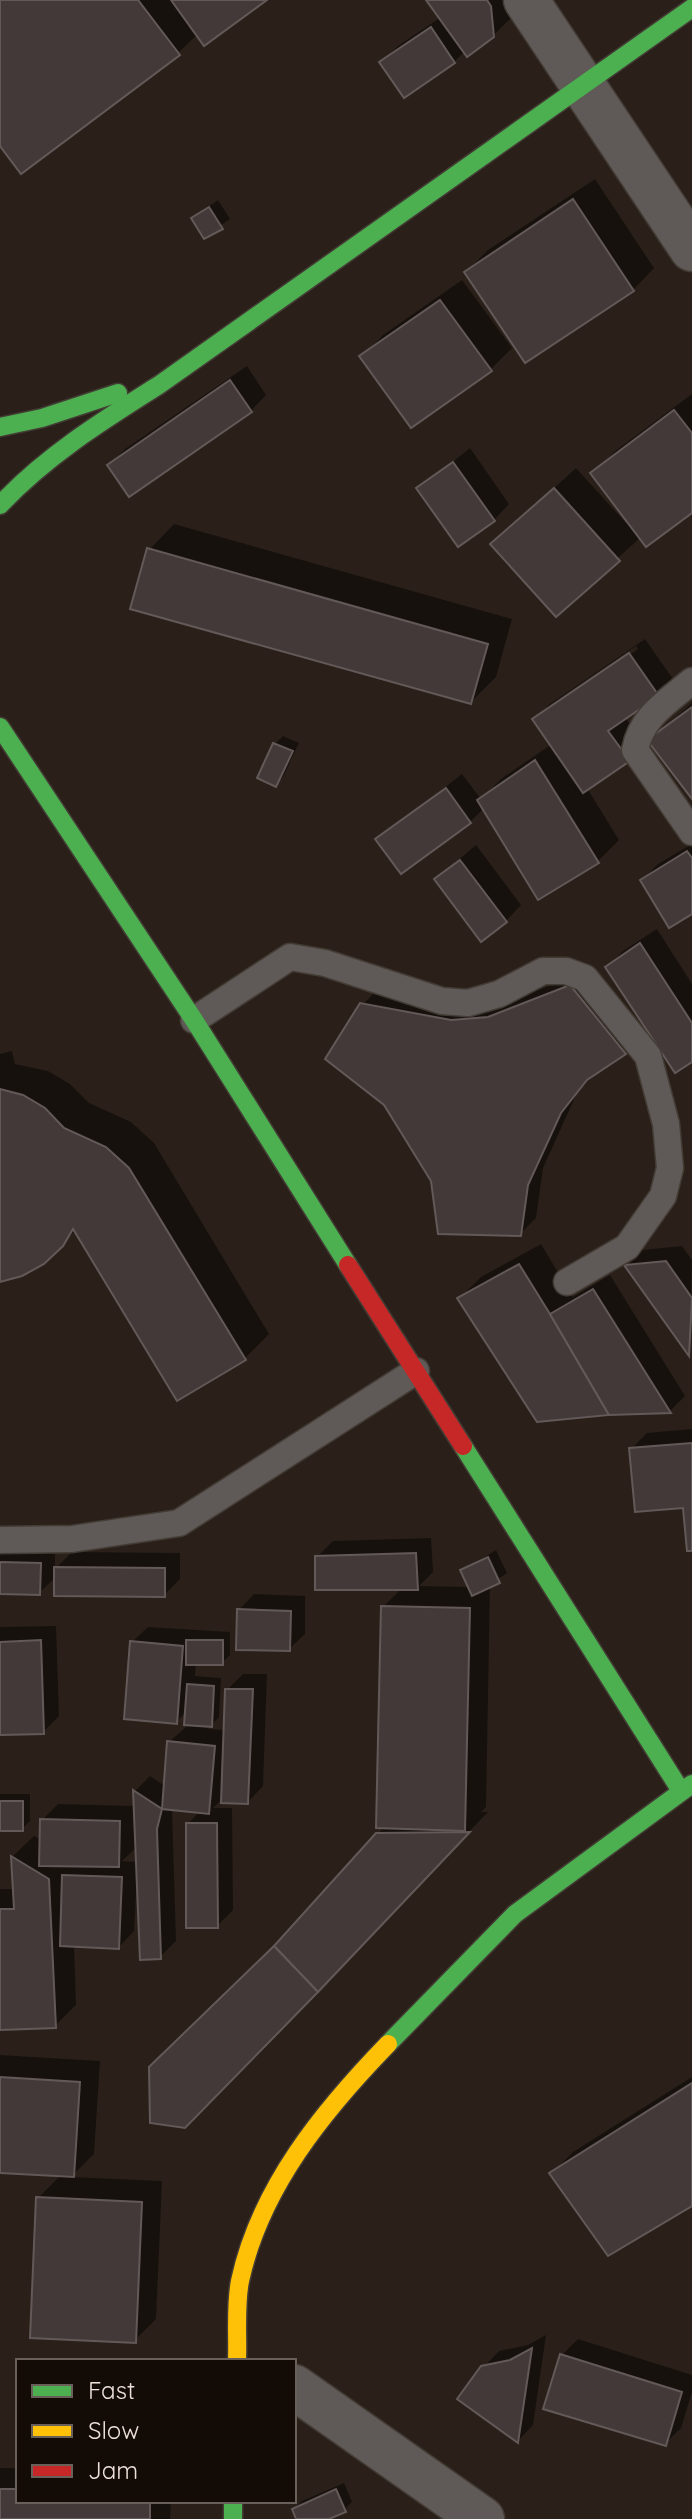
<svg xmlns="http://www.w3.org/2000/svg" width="692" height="2519" viewBox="0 0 692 2519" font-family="Quicksand,sans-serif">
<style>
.shadow{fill:#0007;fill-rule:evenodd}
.building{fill:#433938;stroke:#635958;stroke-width:2}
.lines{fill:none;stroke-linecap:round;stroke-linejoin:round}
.lane-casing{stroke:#433c35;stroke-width:29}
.street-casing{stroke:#433c35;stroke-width:47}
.fast-casing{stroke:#433c35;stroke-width:21}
.slow-casing{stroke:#433c35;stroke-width:21}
.jam-casing{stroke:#433c35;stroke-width:21}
.lane{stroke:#5f5a57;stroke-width:26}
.street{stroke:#5f5a57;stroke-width:44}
.fast{stroke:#4caf50;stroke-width:18}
.slow{stroke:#ffc107;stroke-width:18}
.jam{stroke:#c62828;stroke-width:18}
</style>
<rect width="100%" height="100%" fill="#2a2019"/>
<!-- shadow -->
<g class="shadow">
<polygon points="0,0 264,0 198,34 178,53 0,143"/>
<polygon points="428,0 514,0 515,14 493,36 465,51 454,62 382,62 398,46 441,17"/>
<polygon points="595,179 654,268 633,290 466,272 488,250"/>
<polygon points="218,200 230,219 204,237 193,218"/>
<polygon points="462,280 512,348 490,370 362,357 383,335"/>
<polygon points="247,366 266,395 251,411 109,465 125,449"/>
<polygon points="692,394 692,511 641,537 556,614 493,544 576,468 626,523 629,521 593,474 614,452"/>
<polygon points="470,448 509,504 494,520 419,489"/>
<polygon points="174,524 512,619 496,677 471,702 149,550"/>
<path d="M645,639L673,679L625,717L644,743L587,788L619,840L598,861L484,808L470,822L378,839L462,774L481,799L501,779L552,744L535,719L550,704ZM636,646L638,649L550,710V705Z"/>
<polygon points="692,703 692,796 650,740"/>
<polygon points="283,736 299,743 283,777 275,785 275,744"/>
<polygon points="692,844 692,912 642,880 658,864"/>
<polygon points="476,845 521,905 506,921 436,879"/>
<polygon points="657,929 692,984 692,1060 608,967 623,951"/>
<polygon points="587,971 640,1037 593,1074 576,1095 543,1168 536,1218 520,1234 433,1180 362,1005 378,989 505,1003"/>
<polygon points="12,1051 15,1064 48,1071 70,1084 89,1103 131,1122 154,1143 269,1334 244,1359 76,1230 43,1262 0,1280 0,1054"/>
<polygon points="541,1244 573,1297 610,1275 685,1396 670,1411 609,1413 460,1298 481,1277"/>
<polygon points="682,1246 692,1260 690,1354 627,1266 642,1250"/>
<polygon points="692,1429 692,1549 685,1505 631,1449 647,1433"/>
<polygon points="431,1538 433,1572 419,1586 470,1587 462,1571 496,1550 507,1573 490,1585 486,1807 481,1812 488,1812 206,2104 280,1942 385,1826 383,1607 402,1588 317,1557 333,1541"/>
<polygon points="0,1547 55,1548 55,1569 72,1552 180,1553 180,1579 164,1595 56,1577 39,1593 0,1592"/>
<polygon points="254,1594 305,1596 305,1634 289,1649 239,1610"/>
<polygon points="56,1626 59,1716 43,1732 0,1733 0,1627"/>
<path d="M148,1627L230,1632V1655L222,1663H196L195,1676L221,1678L219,1717L208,1729L226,1730L227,1690L243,1674H267L263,1786L248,1802L224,1797L213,1808H232L233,1910L217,1926L188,1824L200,1811L172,1808L176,1941L160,1957L139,1894H136L134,1931L119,1947L74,1945L76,2005L55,2026L0,2028V1889H15L13,1856L34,1836L42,1840V1820L58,1804L135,1806V1791L150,1776L165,1786L169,1742L186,1727L187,1711L177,1721L132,1642ZM137,1847V1862L122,1861Z"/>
<polygon points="0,1794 30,1794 30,1821 22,1829 0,1829"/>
<polygon points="0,2055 100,2061 94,2154 71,2177 162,2181 156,2319 135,2340 38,2198 62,2174 0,2171"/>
<polygon points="692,2077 692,2204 552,2173 573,2152"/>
<polygon points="546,2335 533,2425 518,2441 483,2368 499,2351 528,2345"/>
<polygon points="578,2339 692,2375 692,2392 681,2428 665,2444 562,2355"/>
<polygon points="0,2468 18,2468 18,2501 171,2501 170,2519 0,2519"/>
<polygon points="344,2483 352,2502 344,2510 324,2519 299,2519 294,2509 302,2501"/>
</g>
<!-- building -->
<g class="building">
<polygon points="0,0 138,0 180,55 21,174 0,146"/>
<polygon points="171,0 267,0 204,46"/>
<polygon points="426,0 487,0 491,6 494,37 467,57"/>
<polygon points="431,27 455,63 404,98 379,62"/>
<polygon points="573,199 634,291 525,363 464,272"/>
<polygon points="209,207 223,229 204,239 191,218"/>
<polygon points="440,300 492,371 411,428 359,356"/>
<polygon points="230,380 252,412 129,497 107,465"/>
<polygon points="674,410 692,433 692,513 646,547 590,473"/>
<polygon points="453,462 495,521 458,547 416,488"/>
<polygon points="554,488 620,561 556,617 490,544"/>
<polygon points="147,548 488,644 471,704 130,609"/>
<polygon points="629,653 659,696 608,731 630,761 583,793 532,719"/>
<polygon points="692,707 692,799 647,740"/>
<polygon points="273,743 293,751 276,787 257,778"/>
<polygon points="535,760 599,863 538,900 477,800"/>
<polygon points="446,788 471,823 401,874 375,839"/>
<polygon points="687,851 692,858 692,914 669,928 640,880"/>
<polygon points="460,860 507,922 481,942 434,879"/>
<polygon points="640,943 692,1023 692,1062 675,1073 605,967"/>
<polygon points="570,985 626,1054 587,1080 561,1113 528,1185 521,1236 438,1234 431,1181 384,1105 325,1059 360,1003 451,1020 488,1017"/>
<polygon points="0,1089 23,1095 45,1108 64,1128 106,1147 129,1168 246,1360 177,1401 73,1229 63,1246 44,1264 22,1276 0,1282"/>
<polygon points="666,1261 692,1298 689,1356 624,1265"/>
<polygon points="519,1264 550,1314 609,1415 537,1422 457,1298"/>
<polygon points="593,1289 671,1413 609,1415 550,1314"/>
<polygon points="692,1443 692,1551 687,1551 683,1508 635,1512 629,1448"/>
<polygon points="416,1553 418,1590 315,1590 315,1556"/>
<polygon points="488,1557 500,1583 472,1596 460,1570"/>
<polygon points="0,1562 41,1563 40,1595 0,1594"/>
<polygon points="54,1567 165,1568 165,1597 54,1596"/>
<polygon points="381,1606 470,1608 465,1831 376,1828"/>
<polygon points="237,1609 291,1611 290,1651 236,1650"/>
<polygon points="41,1640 44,1734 0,1735 0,1642"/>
<rect x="186" y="1640" width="37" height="25"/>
<polygon points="130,1641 183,1646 177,1724 124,1719"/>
<polygon points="187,1684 214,1686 212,1727 184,1725"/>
<polygon points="225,1689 253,1689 248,1804 221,1803"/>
<polygon points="167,1741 215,1746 209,1814 162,1809"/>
<polygon points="133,1790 162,1809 157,1829 161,1959 140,1960"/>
<rect x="0" y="1801" width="23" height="30"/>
<polygon points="40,1819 120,1821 119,1867 39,1866"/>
<polygon points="186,1823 217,1823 218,1928 186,1928"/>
<polygon points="470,1832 318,1992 274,1946 376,1833"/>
<polygon points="11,1856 49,1879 56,2028 0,2030 0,1909 14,1909"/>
<polygon points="62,1875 122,1877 119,1949 60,1946"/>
<polygon points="274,1946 318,1992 185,2128 150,2123 149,2067"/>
<polygon points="0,2077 80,2082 74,2177 0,2173"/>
<polygon points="692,2083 692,2206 608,2256 549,2173"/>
<polygon points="36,2197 142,2202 136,2343 30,2338"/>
<polygon points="532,2348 518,2443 457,2399 481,2366 510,2360"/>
<polygon points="560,2354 682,2392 666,2446 543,2409"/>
<polygon points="0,2489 18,2489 18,2501 150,2501 150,2519 0,2519"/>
<polygon points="336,2489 346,2512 329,2519 296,2519 292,2509"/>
</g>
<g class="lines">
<defs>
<g id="lane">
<path d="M692,681C668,701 641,717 635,750L692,832"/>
<polyline points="194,1020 290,957 325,963 442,1001 468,1003 499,994 543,971 566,971 585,978 648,1056 666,1124 670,1168 663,1196 627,1247 567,1282"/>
<polyline points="0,1540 72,1539 179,1523 416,1371"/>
</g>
<g id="street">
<polyline points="526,0 692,249"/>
<polyline points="294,2387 482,2519"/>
</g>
<g id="fast">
<polyline points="0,427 42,418 118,393"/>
<path d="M0,505C46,456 102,421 159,385L692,8"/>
<polyline points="0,727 194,1020 348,1265"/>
<polyline points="463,1446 681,1791"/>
<polyline points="388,2044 515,1914 692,1784"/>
<polyline points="233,2501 233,2519"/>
</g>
<path id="slow" d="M237,2361C238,2336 235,2306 240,2281C260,2188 323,2111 388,2044"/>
<polyline id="jam" points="348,1265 463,1446"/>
</defs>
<!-- lane casing -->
<use href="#lane" class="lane-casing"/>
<!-- street casing -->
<use href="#street" class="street-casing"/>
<!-- fast casing -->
<use href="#fast" class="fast-casing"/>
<!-- slow casing -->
<use href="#slow" class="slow-casing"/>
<!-- jam casing -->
<use href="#jam" class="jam-casing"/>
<!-- lane -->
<use href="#lane" class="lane"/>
<!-- street -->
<use href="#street" class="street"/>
<!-- fast -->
<use href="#fast" class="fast"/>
<!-- slow -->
<use href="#slow" class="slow"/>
<!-- jam -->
<use href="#jam" class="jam"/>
</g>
<!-- legend -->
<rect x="16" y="2359" width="280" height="144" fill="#130b06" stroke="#6a605a" stroke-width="2"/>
<rect x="32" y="2385" width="40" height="12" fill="#4caf50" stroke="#6a605a" stroke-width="2"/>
<text x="88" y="2399" font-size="24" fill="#ece0d8">Fast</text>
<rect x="32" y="2425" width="40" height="12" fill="#ffc107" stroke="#6a605a" stroke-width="2"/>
<text x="88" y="2439" font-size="24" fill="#ece0d8">Slow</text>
<rect x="32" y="2465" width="40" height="12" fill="#c62828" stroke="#6a605a" stroke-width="2"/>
<text x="88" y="2479" font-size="24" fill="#ece0d8">Jam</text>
</svg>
